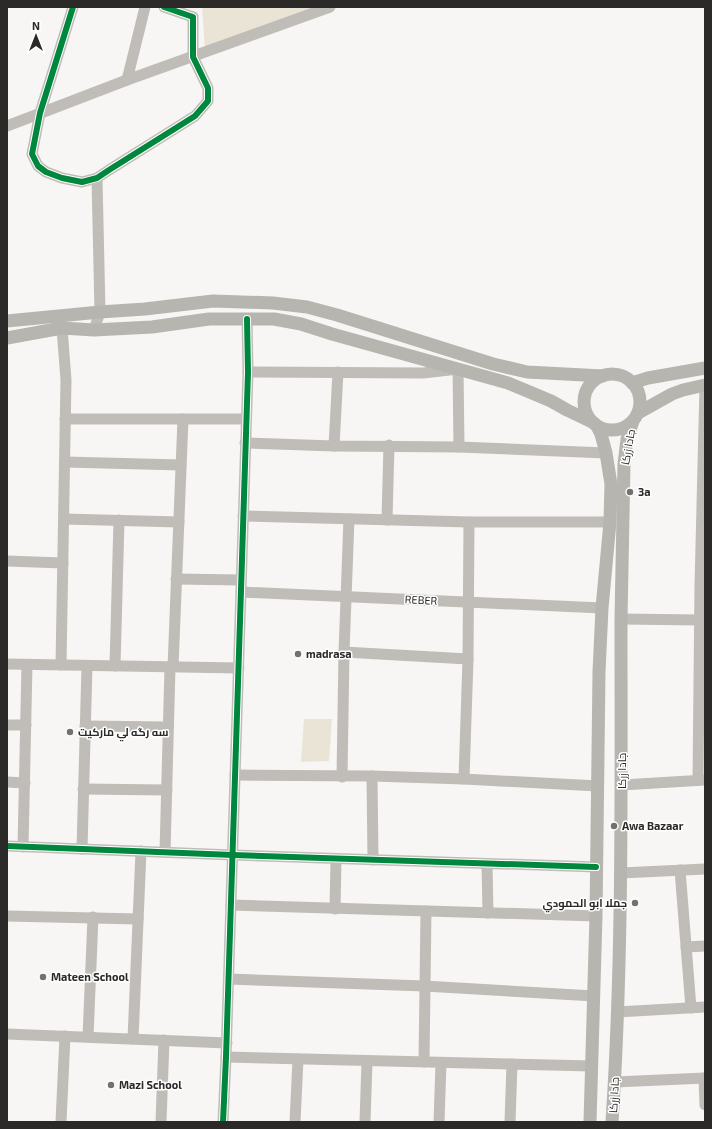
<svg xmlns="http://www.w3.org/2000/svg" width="712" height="1129" viewBox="0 0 712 1129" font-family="'Exo 2',Cairo,sans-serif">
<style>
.green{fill:#e9e4d5}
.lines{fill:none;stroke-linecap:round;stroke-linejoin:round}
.minor{stroke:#c0bdb8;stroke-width:11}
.major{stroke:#b7b5af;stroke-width:13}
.cycleway-casing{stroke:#fff;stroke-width:8}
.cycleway{stroke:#00873e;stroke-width:6}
.poi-dot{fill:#727170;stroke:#fff;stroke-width:1.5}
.labels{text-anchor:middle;stroke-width:3;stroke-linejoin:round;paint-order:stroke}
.street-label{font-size:11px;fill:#2b2a29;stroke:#fff}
.poi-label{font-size:11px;font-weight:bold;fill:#2b2a29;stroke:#fff;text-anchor:start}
</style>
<rect width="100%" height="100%" fill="#f7f6f4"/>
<!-- green -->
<g class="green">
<polygon points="202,7 313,7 205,49"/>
<polygon points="304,719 332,719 329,761 301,762"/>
</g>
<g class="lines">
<!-- minor -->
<g class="minor">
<polyline points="73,7 40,113 32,154 38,166 46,172 62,178 82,182 97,178 109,170 195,116 208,101 208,88 193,57 193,17 164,7"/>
<polyline points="145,7 127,80 330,7"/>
<polyline points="7,126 127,80"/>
<polyline points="94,330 100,312 97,178"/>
<polyline points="248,372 423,373 458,369 459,447"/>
<polyline points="65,419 246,419"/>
<polyline points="245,443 334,446 459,447 606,453"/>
<polyline points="334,446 338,372"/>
<polyline points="65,462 181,465"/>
<polyline points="243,516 469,522 610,522"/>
<polyline points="64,519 179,522"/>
<polyline points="387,520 389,445"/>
<polyline points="7,561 63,563"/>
<polyline points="176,579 241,580"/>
<polyline points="241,592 602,608"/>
<polyline points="621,619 700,620"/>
<polyline points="344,652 468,659"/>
<polyline points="7,664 239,668"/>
<polyline points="61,665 66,380 62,328"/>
<polyline points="115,666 119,520"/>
<polyline points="173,667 183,419"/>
<polyline points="7,725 26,725"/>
<polyline points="85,726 168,727"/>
<polyline points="235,775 372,776 464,779 598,786"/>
<polyline points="372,776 373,860"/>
<polyline points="342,777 344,652 349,519"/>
<polyline points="464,779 468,659 469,522"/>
<polyline points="698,780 700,586 705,385"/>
<polyline points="7,782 25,783"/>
<polyline points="622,785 705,780"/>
<polyline points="83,789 167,790"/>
<polyline points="7,846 233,855 596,867"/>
<polyline points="23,847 27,665"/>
<polyline points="82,849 87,666"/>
<polyline points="165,852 170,667"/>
<polyline points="487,864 488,913"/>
<polyline points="680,870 691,1008"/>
<polyline points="621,873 705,869"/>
<polyline points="231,905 596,916"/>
<polyline points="335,909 336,859"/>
<polyline points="7,916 138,919"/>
<polyline points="686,947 705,946"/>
<polyline points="229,979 424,986 594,996"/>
<polyline points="617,1012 705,1007"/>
<polyline points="7,1034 227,1043"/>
<polyline points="88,1037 93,917"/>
<polyline points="133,1039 141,851"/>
<polyline points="226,1057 591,1066"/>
<polyline points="424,1062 426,911"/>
<polyline points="704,1078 705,1105"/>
<polyline points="615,1082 705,1078"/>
<polyline points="61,1122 65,1036"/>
<polyline points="161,1122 164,1040"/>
<polyline points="223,1122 226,1057 248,372 247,319"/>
<polyline points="295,1122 298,1059"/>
<polyline points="365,1122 367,1061"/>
<polyline points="439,1122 441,1063"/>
<polyline points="510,1122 512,1064"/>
</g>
<!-- major -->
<g class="major">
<polyline points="7,321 100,312 145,309 213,301 273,303 307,307 337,315 493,364 527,372 603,376"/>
<polyline points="7,338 62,328 94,330 152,327 209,319 274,319 301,324 332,334 508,383 551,401 567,410 594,423"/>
<circle cx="612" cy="402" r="28"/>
<polyline points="632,383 648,378 705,368"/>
<polyline points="638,413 672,394 683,390 705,385"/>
<polyline points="590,1122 596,916 599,672 602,608 610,522 611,484 606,453 601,434 597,426"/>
<path d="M612,1122C623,955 621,787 621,619C622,568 623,516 624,464L627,439L633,421"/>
</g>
<defs>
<g id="cycleway">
<polyline points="73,7 40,113 32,154 38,166 46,172 62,178 82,182 97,178 109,170 195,116 208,101 208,88 193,57 193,17 164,7"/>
<polyline points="7,846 233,855 596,867"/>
<polyline points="223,1122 226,1057 248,372 247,319"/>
</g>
</defs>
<!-- cycleway casing -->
<use href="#cycleway" class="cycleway-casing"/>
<!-- cycleway -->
<use href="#cycleway" class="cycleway"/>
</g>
<!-- markers -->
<g class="poi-dot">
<circle cx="630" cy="492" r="4"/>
<circle cx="298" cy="654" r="4"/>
<circle cx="70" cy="732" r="4"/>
<circle cx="614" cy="826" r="4"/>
<circle cx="635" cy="903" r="4"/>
<circle cx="43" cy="977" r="4"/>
<circle cx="111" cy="1085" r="4"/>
</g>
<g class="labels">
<!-- street labels -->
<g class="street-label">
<text transform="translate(628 447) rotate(-80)" y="4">جادا زرکا</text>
<text transform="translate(421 600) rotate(3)" y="4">REBER</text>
<text transform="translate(622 771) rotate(-90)" y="4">جادا زرکا</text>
<text transform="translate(614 1095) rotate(-87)" y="4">جادا زرکا</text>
</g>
<!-- poi labels -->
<g class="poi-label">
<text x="638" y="496">3a</text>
<text x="306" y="658">madrasa</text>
<text x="78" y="736">سه رگه لي ماركيت</text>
<text x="622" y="830">Awa Bazaar</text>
<text x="627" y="907" text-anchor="end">جملا ابو الحمودي</text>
<text x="51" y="981">Mateen School</text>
<text x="119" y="1089">Mazi School</text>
</g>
</g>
<!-- border -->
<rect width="712" height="1129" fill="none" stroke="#2b2a29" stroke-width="16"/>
<!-- north arrow -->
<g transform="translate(36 36)" stroke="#ffffff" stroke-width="3" paint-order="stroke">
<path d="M0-3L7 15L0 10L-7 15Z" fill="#2b2a29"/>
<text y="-6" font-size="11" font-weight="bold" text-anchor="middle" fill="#2b2a29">N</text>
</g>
</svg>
